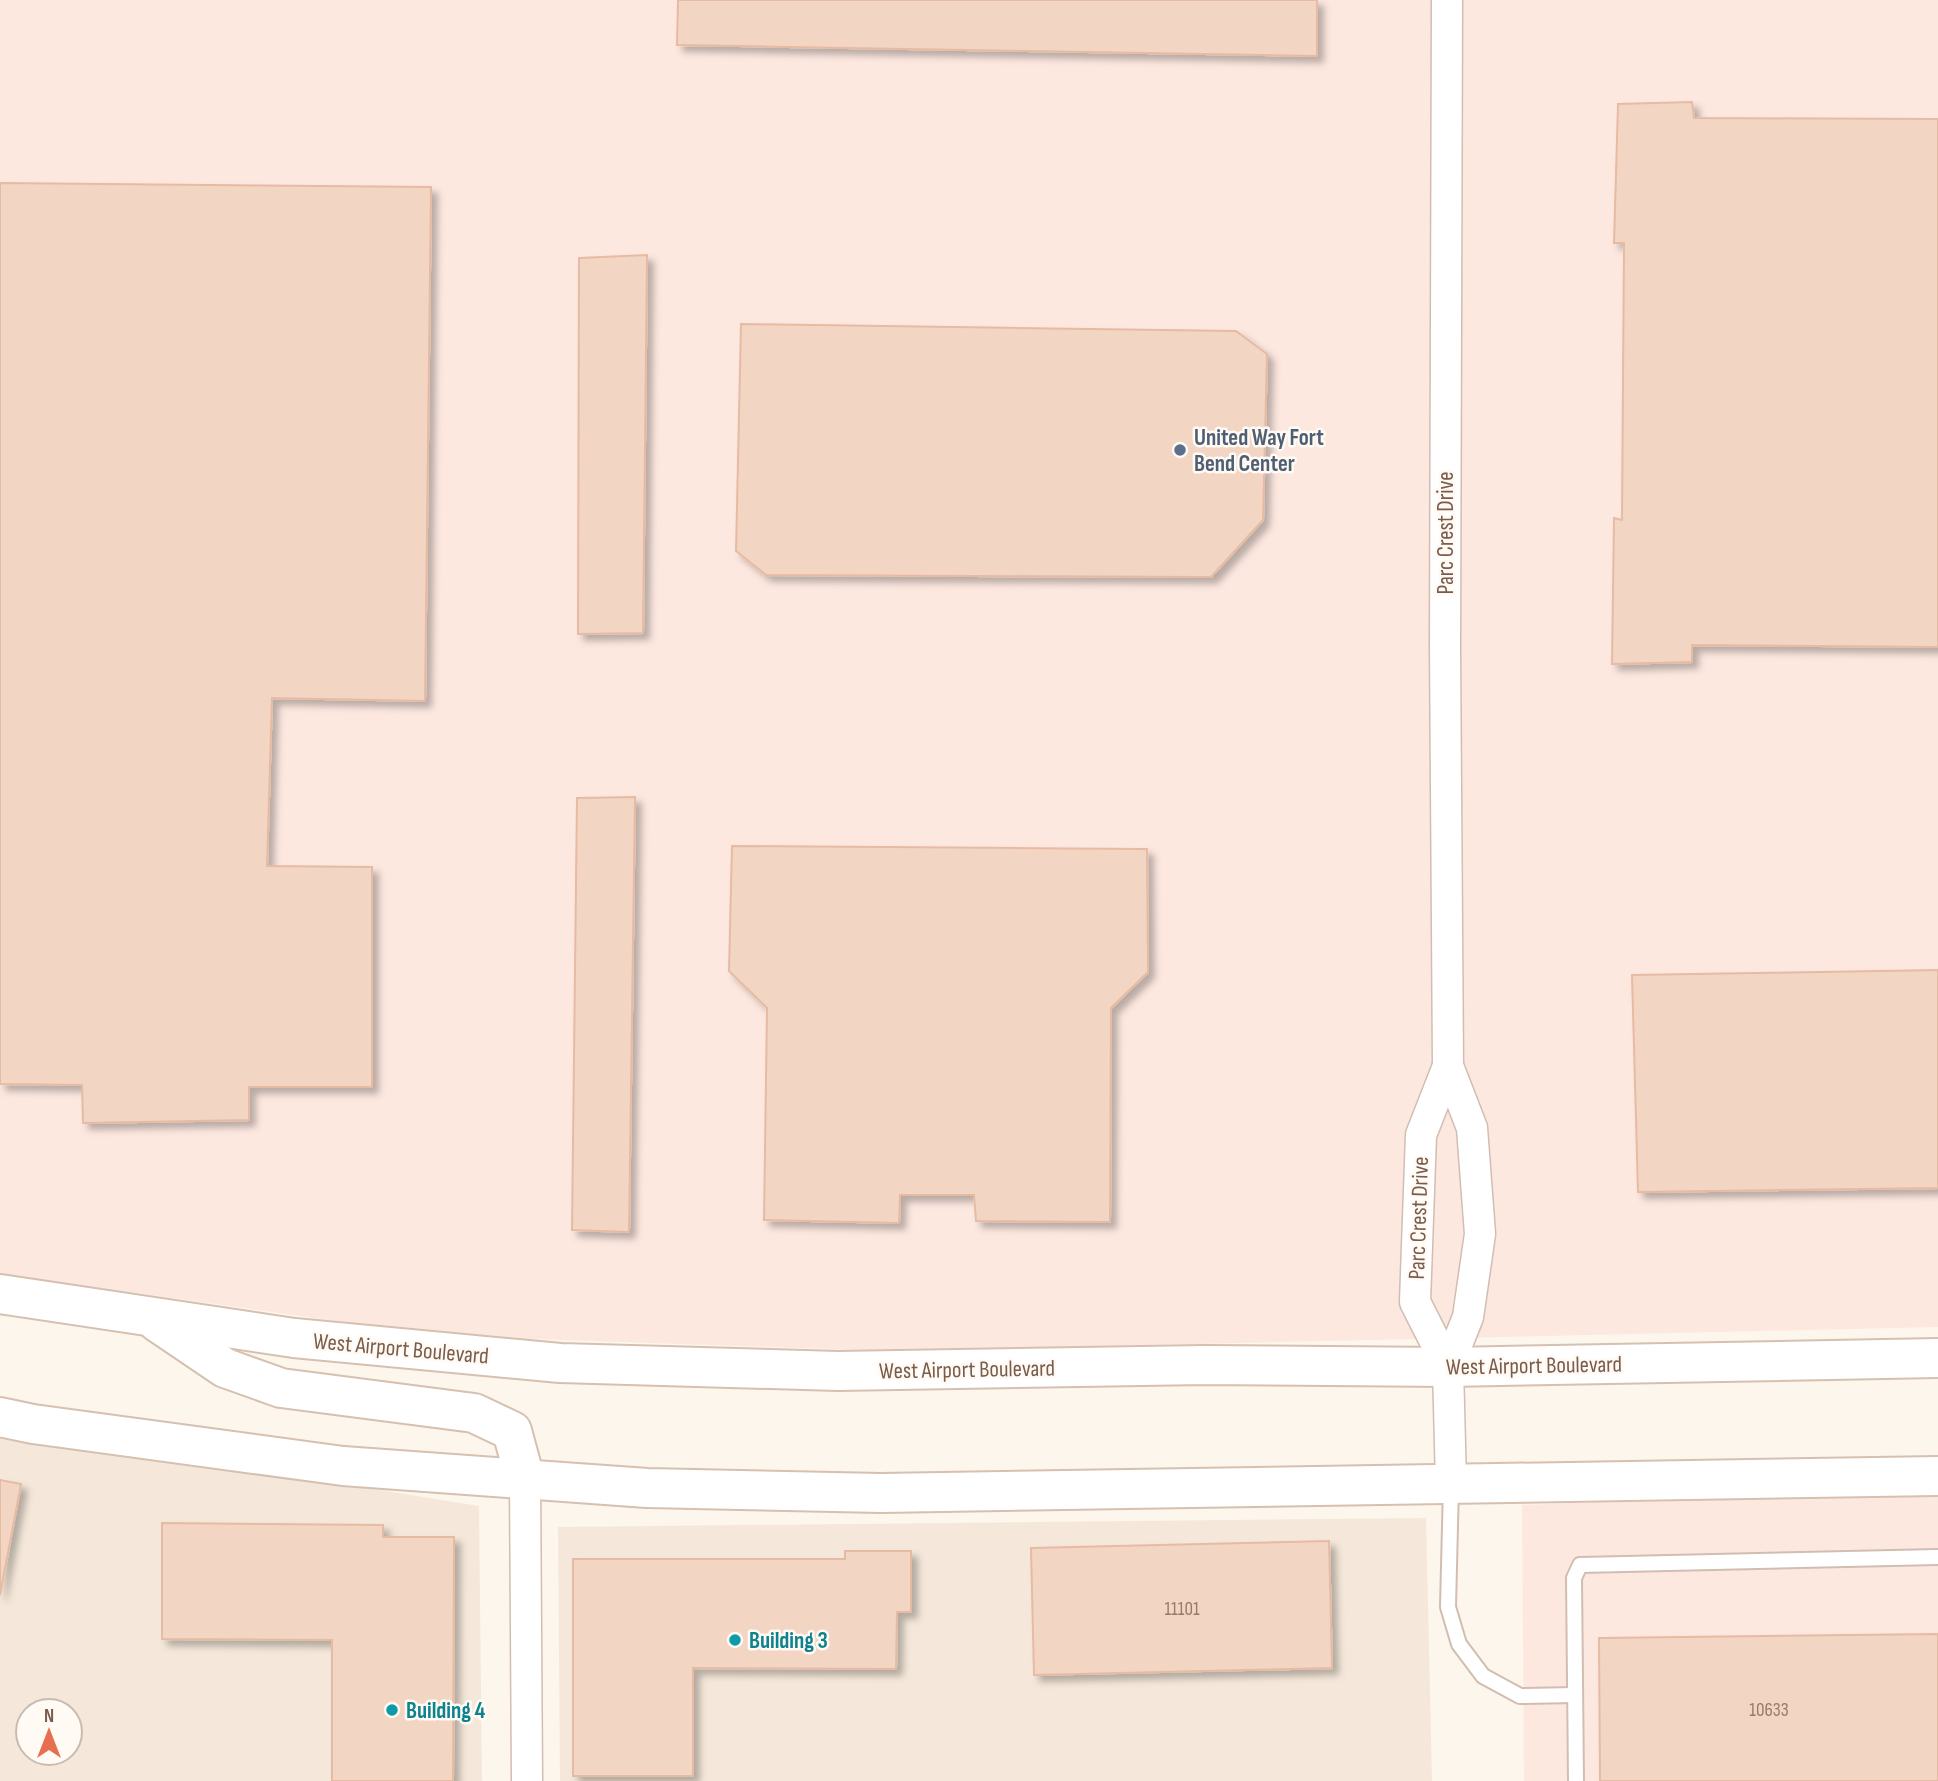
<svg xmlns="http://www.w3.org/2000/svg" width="1938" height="1781" viewBox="0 0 1938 1781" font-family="'Sofia Sans Condensed',sans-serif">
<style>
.residential{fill:#f5e8da;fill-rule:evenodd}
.commercial{fill:#fde8e0}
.building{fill:#f3d5c3;stroke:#e6bba3;stroke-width:2;filter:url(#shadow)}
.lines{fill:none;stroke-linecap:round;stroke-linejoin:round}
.lane-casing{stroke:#d1beb0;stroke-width:18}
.street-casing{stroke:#d1beb0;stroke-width:33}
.secondary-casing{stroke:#d6c0b0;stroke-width:42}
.lane{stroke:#fff;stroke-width:14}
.street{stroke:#fff;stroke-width:30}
.secondary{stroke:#fff;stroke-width:38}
.service-dot{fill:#5c6f8a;stroke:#fffaf3;stroke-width:2.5}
.culture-dot{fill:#0f9aa8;stroke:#fffaf3;stroke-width:2.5}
.labels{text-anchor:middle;stroke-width:5;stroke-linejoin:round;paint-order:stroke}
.number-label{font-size:19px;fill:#987a6a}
.service-label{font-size:23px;font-weight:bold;fill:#4e5e75;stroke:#fffaf3;text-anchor:start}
.street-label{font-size:23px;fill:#7a5c4d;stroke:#fffaf3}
.culture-label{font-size:23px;font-weight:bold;fill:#0d838f;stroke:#fffaf3;text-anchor:start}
</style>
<defs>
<filter id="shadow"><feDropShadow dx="6" dy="6" stdDeviation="3.5" flood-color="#0004"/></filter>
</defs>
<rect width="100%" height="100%" fill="#fdf6ec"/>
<!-- residential -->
<g class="residential">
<path d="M0,1429L479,1506L482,1781H0ZM28,1711H70V1753H28Z"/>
<polygon points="1426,1518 1432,1781 560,1781 558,1527"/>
</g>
<!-- commercial -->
<g class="commercial">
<polygon points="0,0 1938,0 1938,1327 886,1351 445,1336 0,1274"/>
<polygon points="1938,1487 1938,1781 1524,1781 1522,1505"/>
</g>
<!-- building -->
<g class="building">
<polygon points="678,0 1317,0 1317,56 677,45"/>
<polygon points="1692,102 1694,118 1938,119 1938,647 1692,645 1692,662 1612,664 1614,518 1622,520 1624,243 1614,243 1618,104"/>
<polygon points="0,183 431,187 425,701 272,698 267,866 372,867 372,1087 249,1087 249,1120 83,1123 82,1085 0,1084"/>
<polygon points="647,255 643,633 578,634 579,258"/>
<polygon points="741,324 1236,331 1267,354 1263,520 1211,577 766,575 736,551"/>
<polygon points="635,797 629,1232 572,1230 577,798"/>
<polygon points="732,846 1147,849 1148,972 1111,1008 1110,1222 976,1221 974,1195 900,1195 899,1223 764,1220 767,1008 729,971"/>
<polygon points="1938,970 1938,1188 1638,1192 1632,975"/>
<polygon points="0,1480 21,1484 0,1595"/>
<polygon points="162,1523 383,1525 383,1537 454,1537 453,1781 332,1781 332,1640 162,1639"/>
<polygon points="1329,1541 1332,1668 1034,1675 1031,1548"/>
<polygon points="845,1551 911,1551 911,1612 897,1612 896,1669 693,1668 693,1776 573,1776 573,1559 845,1559"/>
<polygon points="1938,1634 1938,1781 1600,1781 1599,1638"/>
</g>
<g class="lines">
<defs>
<g id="lane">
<polyline points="1451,1486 1448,1607 1459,1644 1483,1676 1520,1696 1575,1695"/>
<polyline points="1576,1781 1574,1578 1580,1565 1938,1557"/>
</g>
<g id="street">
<polyline points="1447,0 1445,647 1448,1066 1472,1128 1480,1234 1468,1317 1448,1367 1451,1484"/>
<polyline points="1448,1066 1421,1135 1415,1302 1448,1367"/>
<polyline points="525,1479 527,1781"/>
</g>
<g id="secondary">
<polyline points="0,1294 294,1338 560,1363 838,1371 1204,1365 1448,1367 1938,1358"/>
<polyline points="157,1322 225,1368 281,1388 474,1413 512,1431 525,1479"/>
<polyline points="0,1417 33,1424 343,1466 647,1488 881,1493 1938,1476"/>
</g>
</defs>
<!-- lane casing -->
<use href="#lane" class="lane-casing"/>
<!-- street casing -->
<use href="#street" class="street-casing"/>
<!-- secondary casing -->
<use href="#secondary" class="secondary-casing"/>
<!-- lane -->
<use href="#lane" class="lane"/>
<!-- street -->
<use href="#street" class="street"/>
<!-- secondary -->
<use href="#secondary" class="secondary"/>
</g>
<!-- markers -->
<circle class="service-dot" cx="1180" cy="450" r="7"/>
<g class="culture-dot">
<circle cx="735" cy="1640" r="7"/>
<circle cx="392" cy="1710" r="7"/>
</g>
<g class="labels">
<!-- number labels -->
<g class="number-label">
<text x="1182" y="1615">11101</text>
<text x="1769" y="1716">10633</text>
</g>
<!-- service labels -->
<g class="service-label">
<text x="1194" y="445">United Way Fort<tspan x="1194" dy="26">Bend Center</tspan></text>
</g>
<!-- street labels -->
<g class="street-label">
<text transform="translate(1445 533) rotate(-90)" y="8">Parc Crest Drive</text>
<text transform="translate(1418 1218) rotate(-88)" y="8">Parc Crest Drive</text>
<text transform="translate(401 1348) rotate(5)" y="8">West Airport Boulevard</text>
<text transform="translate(1534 1365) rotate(-1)" y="8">West Airport Boulevard</text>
<text transform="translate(967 1369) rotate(-1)" y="8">West Airport Boulevard</text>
</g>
<!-- culture labels -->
<g class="culture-label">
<text x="749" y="1648">Building 3</text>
<text x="406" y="1718">Building 4</text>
</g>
</g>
<!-- north arrow -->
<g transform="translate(49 1732)"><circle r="33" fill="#fffaf3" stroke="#cabbb1" stroke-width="2"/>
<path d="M0-5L12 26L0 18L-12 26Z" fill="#e76f51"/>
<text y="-10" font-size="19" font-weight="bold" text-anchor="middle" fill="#7a5c4d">N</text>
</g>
</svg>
